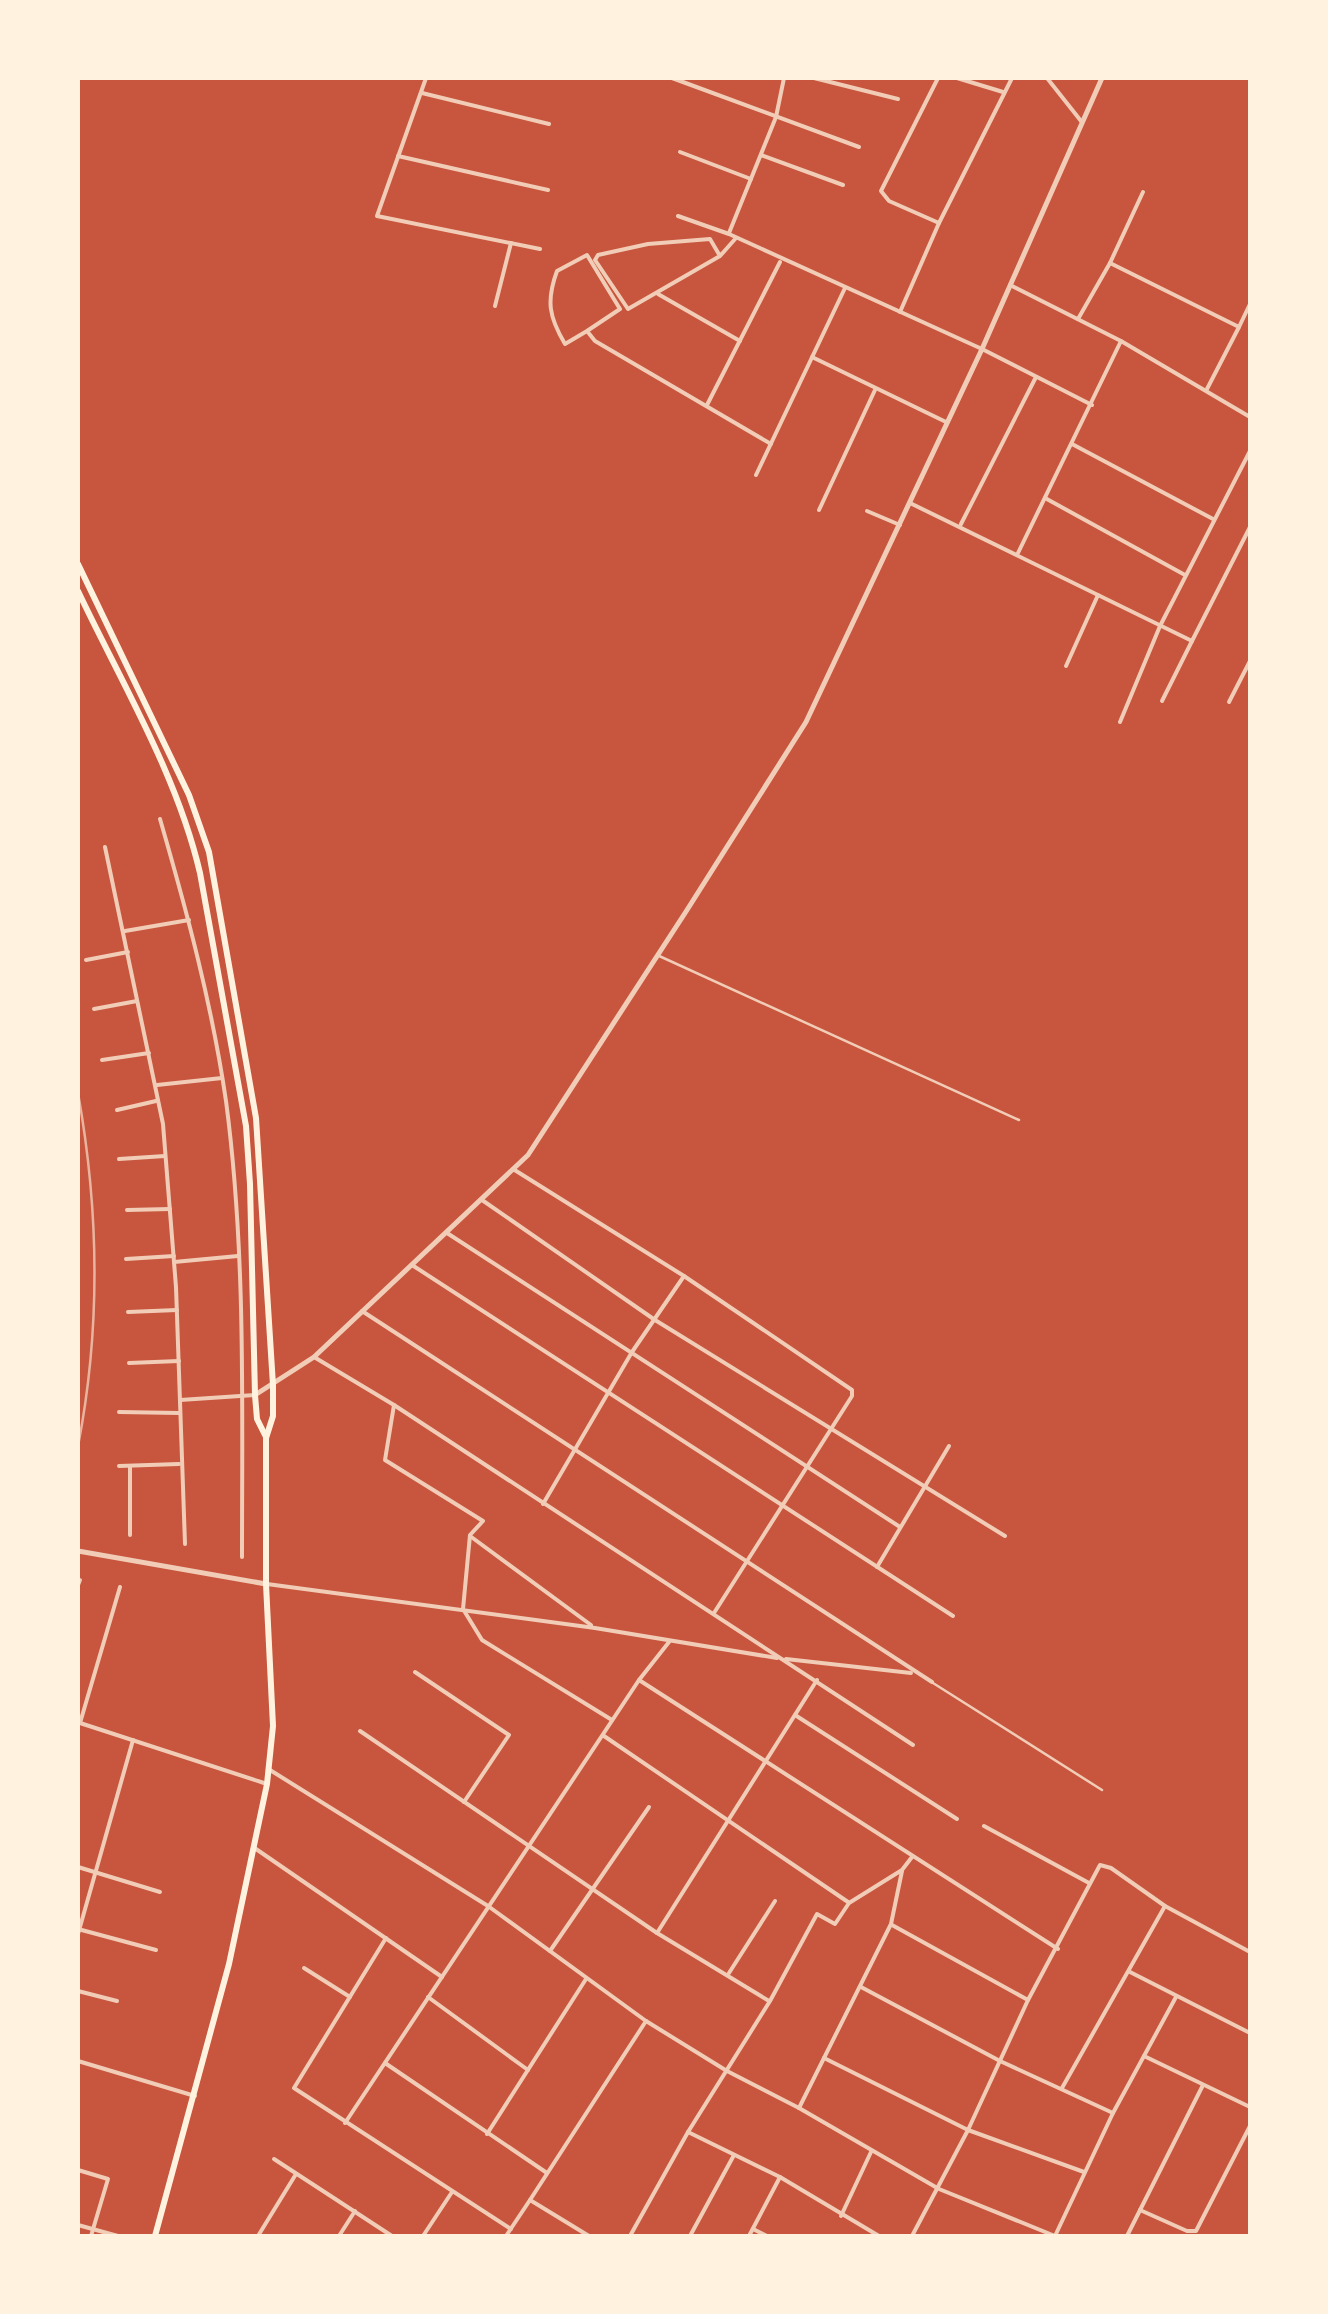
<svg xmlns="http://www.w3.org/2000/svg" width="1328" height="2314" viewBox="0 0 1328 2314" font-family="Commissioner,sans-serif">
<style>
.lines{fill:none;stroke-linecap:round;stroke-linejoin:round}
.service{stroke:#f1ccb7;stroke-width:2.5}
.minor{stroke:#f1ccb7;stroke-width:4}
.tertiary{stroke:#f1ccb7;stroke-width:5}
.secondary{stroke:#fff3e0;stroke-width:6}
.rail{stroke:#e9b49f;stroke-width:2.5}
</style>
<rect width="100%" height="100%" fill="#c8553d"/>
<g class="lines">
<!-- service -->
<g class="service">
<polyline points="657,955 1019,1120"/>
<polyline points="933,1683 1102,1790"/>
</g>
<!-- minor -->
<g class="minor">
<polyline points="426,78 377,216 540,249"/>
<polyline points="672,78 859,147"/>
<polyline points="814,78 898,99"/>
<polyline points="938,78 881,191 889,201 939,223"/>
<polyline points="957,78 1003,92"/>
<polyline points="1047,78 1081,121"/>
<polyline points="422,93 549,124"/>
<polyline points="680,152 751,179"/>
<polyline points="761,155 843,185"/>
<polyline points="398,156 548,190"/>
<polyline points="678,216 729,234 982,349 1092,405"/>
<polyline points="729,233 776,117 784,78"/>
<polyline points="720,256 710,239 648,244 598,255 595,260 628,309 720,256 736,238"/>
<polyline points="1110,263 1239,327 1207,389"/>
<polyline points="1010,285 1121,341 1250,417"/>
<polyline points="658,294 740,341"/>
<polyline points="495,306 511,243"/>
<polyline points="900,312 939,223 1012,78"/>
<polyline points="1078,319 1110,263 1143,192"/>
<polyline points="1239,327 1250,304"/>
<path d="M587,331L565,344C549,317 546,301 557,271L587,255L620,309L587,331L595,341L771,444"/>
<polyline points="812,357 946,422"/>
<polyline points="707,405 780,262"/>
<polyline points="1072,444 1213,519"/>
<polyline points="756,475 845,288"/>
<polyline points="1045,498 1185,575"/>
<polyline points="910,503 1192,641 1250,527"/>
<polyline points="819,510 875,390"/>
<polyline points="867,511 900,525"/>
<polyline points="961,524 1036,377"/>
<polyline points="1018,553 1121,341"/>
<polyline points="1066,666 1098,595"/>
<polyline points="1162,701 1192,641"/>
<polyline points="1229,702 1250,661"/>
<polyline points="1120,722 1160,626 1250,451"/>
<path d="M160,819C187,912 212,1005 226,1101C246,1251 242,1406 242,1557"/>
<polyline points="105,847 163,1124 176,1287 185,1544"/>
<polyline points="125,931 189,920"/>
<polyline points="86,960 128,952"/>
<polyline points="94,1009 137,1001"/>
<polyline points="102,1060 149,1053"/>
<polyline points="157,1085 222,1078"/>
<polyline points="117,1110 156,1101"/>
<polyline points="119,1159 165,1156"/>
<polyline points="513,1169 684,1276 852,1390 852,1396 714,1613"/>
<polyline points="482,1200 655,1320 1005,1536"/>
<polyline points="127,1210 170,1209"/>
<polyline points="447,1233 900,1527"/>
<polyline points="126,1259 174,1256"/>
<polyline points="174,1262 238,1256"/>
<polyline points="412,1265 953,1616"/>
<polyline points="362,1311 932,1682"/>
<polyline points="128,1312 177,1310"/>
<polyline points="314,1357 394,1405 913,1745"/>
<polyline points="129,1363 179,1361"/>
<polyline points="180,1400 255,1395"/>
<polyline points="394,1405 385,1460 483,1521 470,1535 463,1609 482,1640 612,1720"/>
<polyline points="119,1412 179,1413"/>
<polyline points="119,1466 179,1464"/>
<polyline points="130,1466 130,1535"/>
<polyline points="543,1504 632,1352 684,1276"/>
<polyline points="470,1536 591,1625"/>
<polyline points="877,1567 949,1446"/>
<polyline points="267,1584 595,1628 777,1658"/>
<polyline points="78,1585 80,1580"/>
<polyline points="120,1587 80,1723 264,1783"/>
<polyline points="786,1659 911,1673"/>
<polyline points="415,1672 509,1735 464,1802"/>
<polyline points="639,1680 1058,1949"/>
<polyline points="795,1715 957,1819"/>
<polyline points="360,1731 657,1933 769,2001"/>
<polyline points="604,1736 848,1902"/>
<polyline points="270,1770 488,1906 646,2021 727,2071 799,2108 939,2189 1055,2236"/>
<polyline points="984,1826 1089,1883"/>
<polyline points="256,1849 442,1977"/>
<polyline points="78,1867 160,1892"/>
<polyline points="892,1925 1028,2000"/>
<polyline points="78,1929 156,1950"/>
<polyline points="657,1933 817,1680"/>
<polyline points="78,1934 133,1740"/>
<polyline points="386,1938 294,2088 511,2229"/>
<polyline points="550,1951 649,1807"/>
<polyline points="304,1968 350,1997"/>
<polyline points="1130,1972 1250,2033"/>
<polyline points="729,1973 775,1901"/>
<polyline points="861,1987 1000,2061 1113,2113"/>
<polyline points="78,1991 117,2001"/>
<polyline points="428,1997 528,2070"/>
<polyline points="1144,2056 1250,2107"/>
<polyline points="824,2058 968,2130 1084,2172"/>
<polyline points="78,2061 195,2096"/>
<polyline points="385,2063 547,2173"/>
<polyline points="1062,2088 1165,1906"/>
<polyline points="799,2108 891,1924 902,1871"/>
<polyline points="345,2123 639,1680 669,1642"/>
<polyline points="688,2132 780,2177 879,2236"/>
<polyline points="487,2134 586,1979"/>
<polyline points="274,2159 392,2236"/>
<polyline points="78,2170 108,2179 91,2236"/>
<polyline points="530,2200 646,2021"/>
<polyline points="1140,2210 1187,2231 1196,2231 1250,2126"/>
<polyline points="841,2216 871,2152"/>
<polyline points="78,2225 118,2236"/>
<polyline points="753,2229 767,2236"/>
<polyline points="258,2236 296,2174"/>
<polyline points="339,2236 355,2211"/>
<polyline points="423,2236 452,2192"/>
<polyline points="506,2236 530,2200 589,2236"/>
<polyline points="630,2236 688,2132 770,2001 817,1914 835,1924 849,1903 902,1870 912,1857"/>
<polyline points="690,2236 734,2155"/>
<polyline points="749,2236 780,2177"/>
<polyline points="912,2236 968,2130 1028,2000 1100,1865 1111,1868 1165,1906 1250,1952"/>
<polyline points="1055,2236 1113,2113 1176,1997"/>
<polyline points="1127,2236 1203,2085"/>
</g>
<!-- tertiary -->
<g class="tertiary">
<polyline points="255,1395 314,1357 528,1155 687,910 806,722 982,349 1102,78"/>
<polyline points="78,1551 266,1584"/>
</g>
<!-- secondary -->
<g class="secondary">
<polyline points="78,564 189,795 209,852 256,1118 273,1385 273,1416 266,1438 266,1584 273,1726 267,1784 229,1964 155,2236"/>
<path d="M78,591C121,682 177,774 200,873L246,1126L250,1184L255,1395L257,1419L266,1437"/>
</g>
<!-- rail -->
<path class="rail" d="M78,1093C99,1210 101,1328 78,1446"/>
</g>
<!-- border -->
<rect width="1328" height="2314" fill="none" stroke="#fff3e0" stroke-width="160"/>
</svg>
